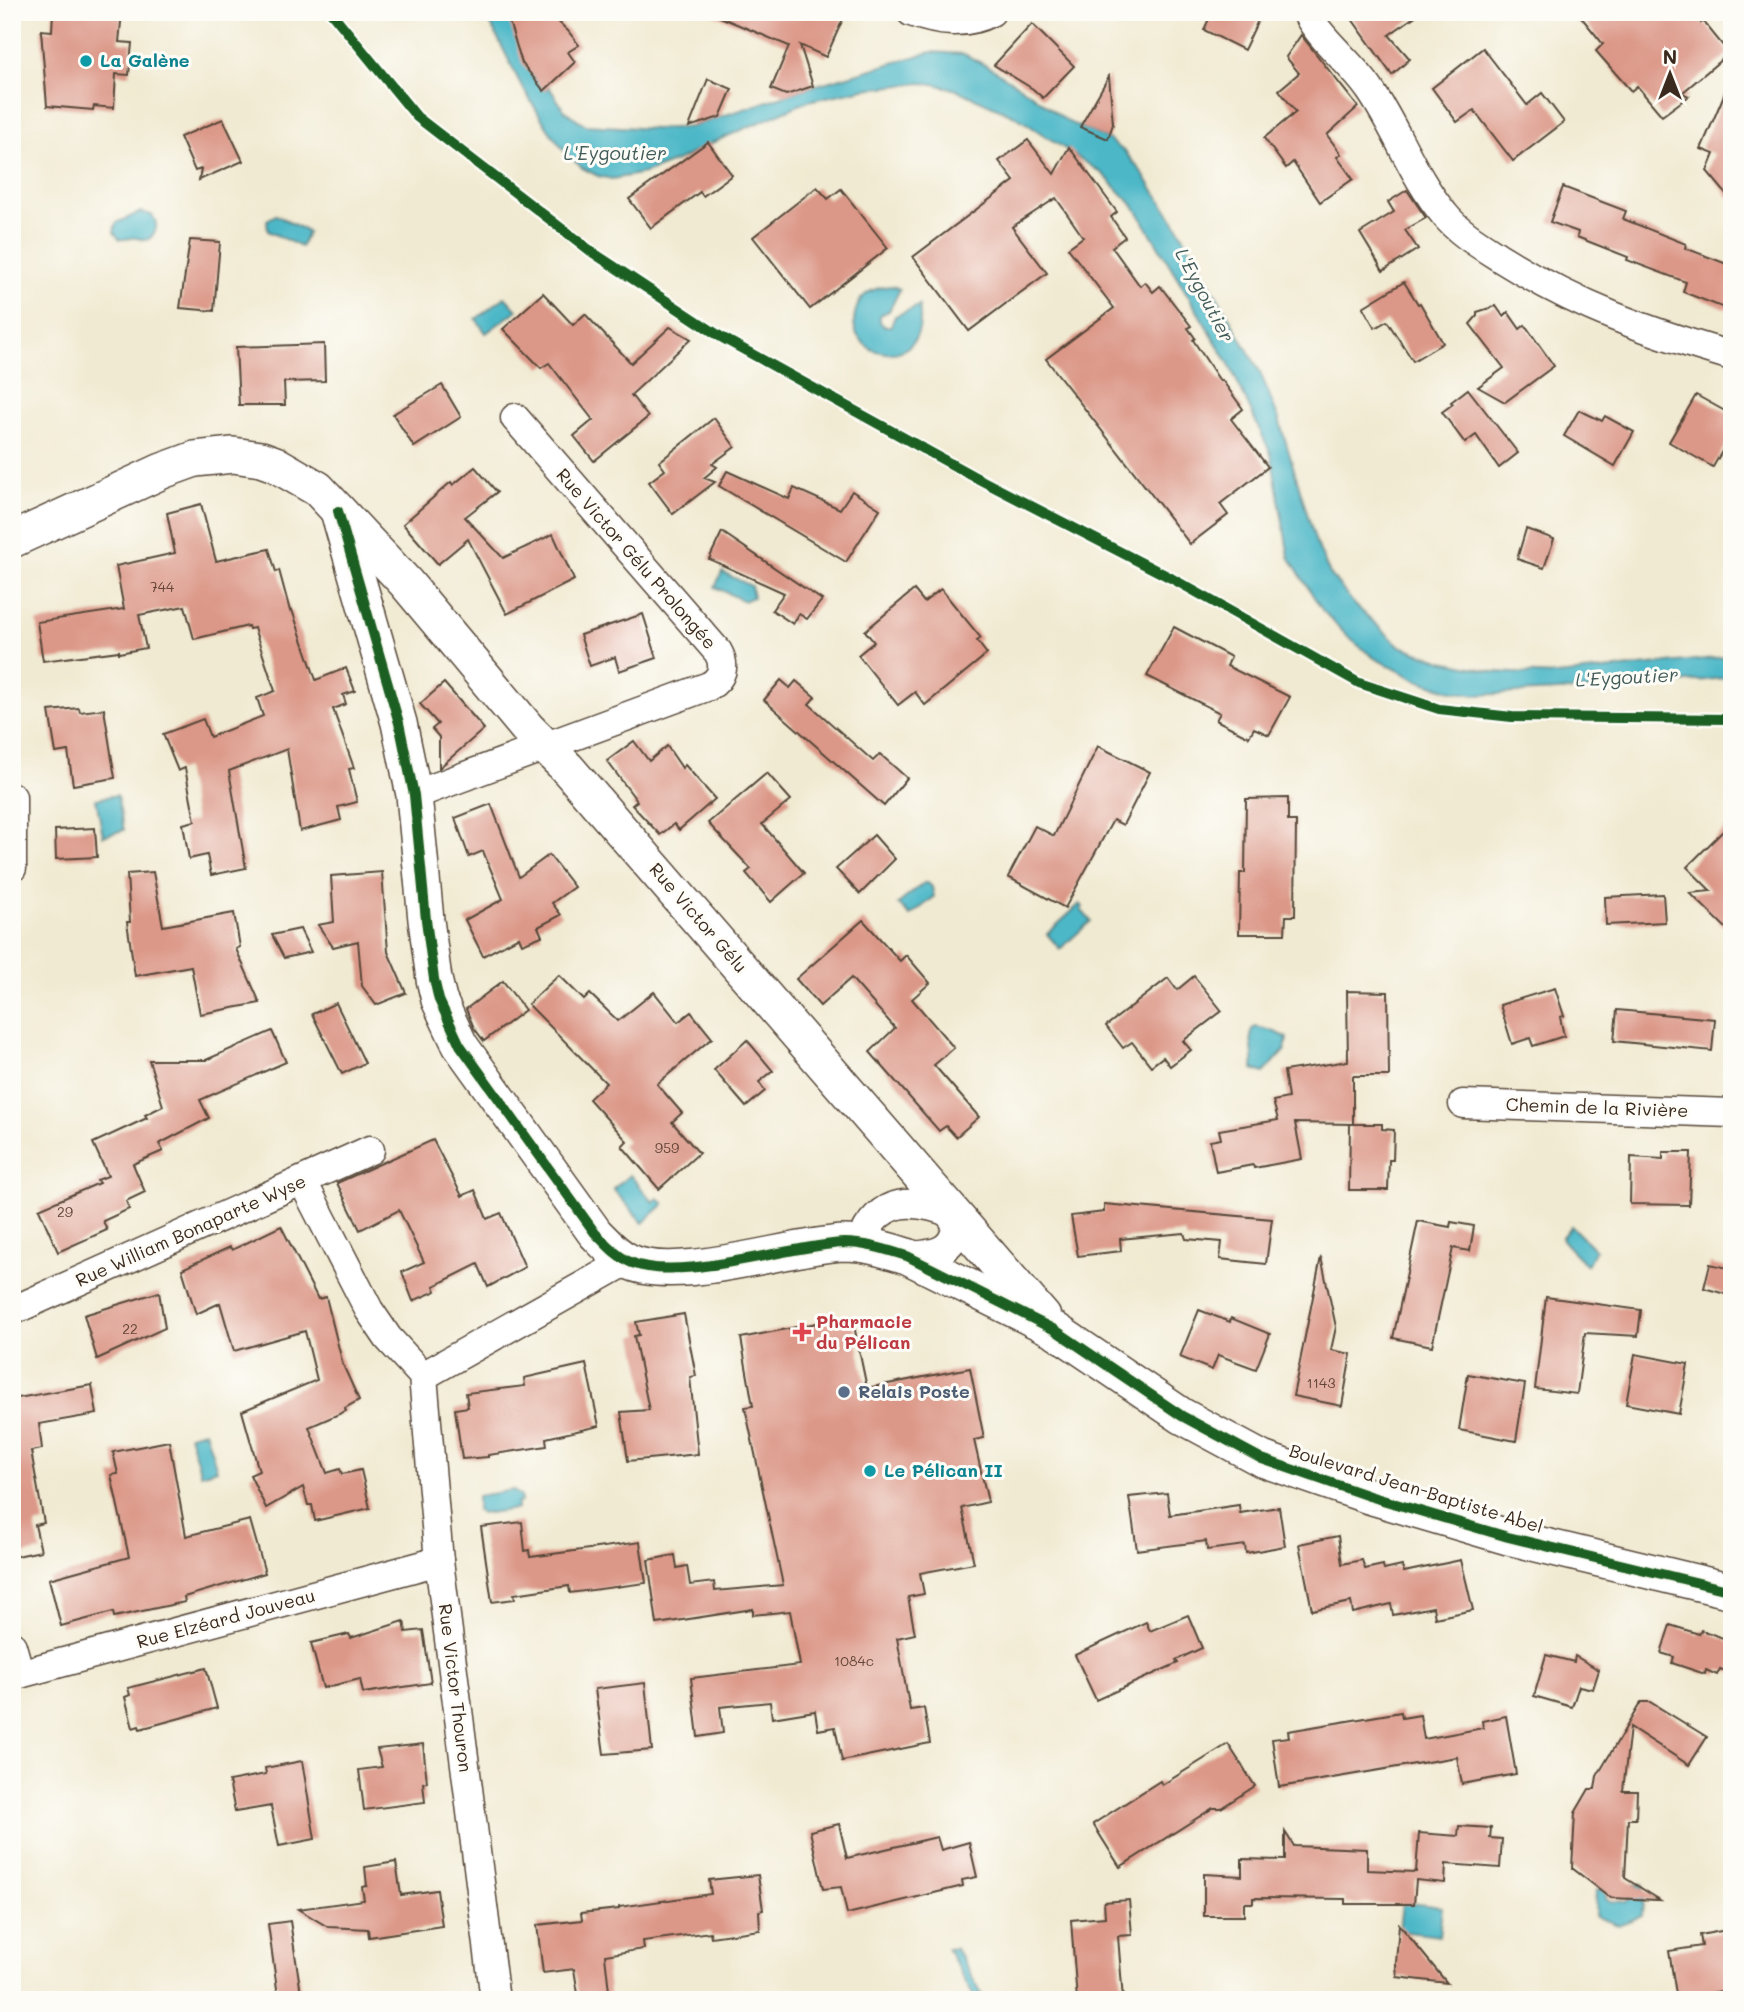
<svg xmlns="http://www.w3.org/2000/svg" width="1744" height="2012" viewBox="0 0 1744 2012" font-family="Mali,sans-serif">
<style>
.water{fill:#4bb7c7;stroke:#437072;stroke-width:2}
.building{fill:#db9787}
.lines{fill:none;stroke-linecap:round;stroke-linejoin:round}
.minor-casing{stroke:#564739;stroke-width:31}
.tertiary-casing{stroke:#564739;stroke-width:38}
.minor{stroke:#fff;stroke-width:28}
.tertiary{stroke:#fff;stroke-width:35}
.cycleway-casing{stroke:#fdfcf7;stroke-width:15}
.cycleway{stroke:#1b5e20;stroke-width:10}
.culture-dot{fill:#0f9aa8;stroke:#fdfcf7;stroke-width:2.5}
.health-dot{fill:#e0444e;stroke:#fdfcf7;stroke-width:2.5}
.service-dot{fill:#5c6f8a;stroke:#fdfcf7;stroke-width:2.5}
.labels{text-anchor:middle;stroke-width:6;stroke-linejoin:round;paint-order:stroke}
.number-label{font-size:14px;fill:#634538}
.culture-label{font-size:18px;font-weight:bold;fill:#0d838f;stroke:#fdfcf7;text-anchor:start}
.street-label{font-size:18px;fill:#3b2a1e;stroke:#fdfcf7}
.health-label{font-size:18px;font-weight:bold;fill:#be3a42;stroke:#fdfcf7;text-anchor:start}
.service-label{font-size:18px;font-weight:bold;fill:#4e5e75;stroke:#fdfcf7;text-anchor:start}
.water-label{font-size:19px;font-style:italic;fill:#415b59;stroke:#fdfcf7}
</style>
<rect width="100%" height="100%" fill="#fdfcf7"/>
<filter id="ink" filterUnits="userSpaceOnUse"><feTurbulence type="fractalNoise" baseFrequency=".0143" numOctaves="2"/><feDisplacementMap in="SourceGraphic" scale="14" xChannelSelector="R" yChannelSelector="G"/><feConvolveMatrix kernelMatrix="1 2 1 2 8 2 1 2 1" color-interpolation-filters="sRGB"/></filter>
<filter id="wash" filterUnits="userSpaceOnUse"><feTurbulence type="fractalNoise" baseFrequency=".00686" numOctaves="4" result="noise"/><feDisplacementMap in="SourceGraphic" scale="28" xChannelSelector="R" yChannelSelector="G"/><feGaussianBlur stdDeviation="1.57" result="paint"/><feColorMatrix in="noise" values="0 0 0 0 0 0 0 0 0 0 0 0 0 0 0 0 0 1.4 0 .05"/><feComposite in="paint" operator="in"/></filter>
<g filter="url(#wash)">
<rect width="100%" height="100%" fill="#f1ead2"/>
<!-- water -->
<g class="water">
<polygon points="485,12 510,12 524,64 544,90 549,87 565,111 586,125 655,129 690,127 813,86 931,52 964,54 993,69 1030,93 1068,122 1108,139 1125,152 1140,170 1177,225 1260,372 1279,419 1316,543 1330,574 1354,604 1400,646 1443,661 1494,672 1557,675 1732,656 1732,677 1644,687 1476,695 1447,690 1417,680 1374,658 1348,637 1322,610 1289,557 1271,454 1229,364 1135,207 1103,174 1015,116 957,90 934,84 921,83 864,89 808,101 707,145 679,160 645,173 612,179 598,176 582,168 565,152 548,129 520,83"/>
<path d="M141,212L152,215C159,225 157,232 148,240C143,240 136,237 131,238C122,240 119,241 114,232L116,223Z"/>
<polygon points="276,215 308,232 301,247 268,231 267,220"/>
<path d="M892,286L900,289L889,311L880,315V322L884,326H891L895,316L919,306C931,377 837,360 857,307C862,292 877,287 892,286Z"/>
<polygon points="505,297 517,310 486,333 476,319"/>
<polygon points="722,572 751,586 753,597 744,601 715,587"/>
<polygon points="117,795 124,830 103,836 96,799"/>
<polygon points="924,883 928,883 932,887 934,897 910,916 898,904"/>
<polygon points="1080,904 1083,907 1081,910 1091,921 1060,949 1047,934"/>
<path d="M1256,1027L1273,1031L1287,1038L1285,1050L1264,1073L1253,1069C1255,1054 1249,1041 1252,1029Z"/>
<polygon points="630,1175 653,1202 658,1198 664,1204 643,1223 613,1189"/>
<path d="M1571,1226L1595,1250L1587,1265C1584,1263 1563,1242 1561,1238Z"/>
<polygon points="205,1431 217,1469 201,1474 189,1435"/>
<polygon points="513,1490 521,1497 521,1502 517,1503 517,1509 481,1514 477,1511 477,1496"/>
<polygon points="1631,1884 1644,1885 1642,1916 1618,1925 1595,1916 1596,1890 1606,1891 1606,1898 1610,1901 1627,1902 1630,1899"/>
<polygon points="1402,1902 1442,1907 1439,1936 1399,1931"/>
<polygon points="956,1948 985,2000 976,2000 947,1949"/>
</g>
<g id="blocks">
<!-- building -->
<g class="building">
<polygon points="53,12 122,12 119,42 132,43 129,75 116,74 114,108 94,106 93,110 47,106 41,30 52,31"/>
<polygon points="506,12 548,12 568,31 579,45 568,52 575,62 544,91 522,63"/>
<polygon points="708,12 826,12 843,19 826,57 800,45 813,86 786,95 771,89 789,46"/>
<polygon points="1212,12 1262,12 1244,50 1204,30"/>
<polygon points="1347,12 1421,12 1389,35 1410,59 1392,75"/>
<polygon points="1577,12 1693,12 1701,23 1703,21 1729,53 1682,93 1689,96 1662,116 1637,86 1631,91 1596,51 1603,44"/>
<polygon points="1032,24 1074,66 1043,98 1033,89 994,65"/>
<polygon points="1301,35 1358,107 1327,135 1341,154 1337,157 1353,179 1320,202 1293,162 1286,168 1264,138 1296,112 1279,90 1299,73 1286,57"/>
<polygon points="1483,48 1527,105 1542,93 1564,122 1513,161 1474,110 1457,122 1432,88"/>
<polygon points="1109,76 1113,124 1108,139 1080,127"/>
<polygon points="1732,76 1732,201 1707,171 1714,154 1701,149"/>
<polygon points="708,79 732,89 720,117 689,127"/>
<polygon points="223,119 243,161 199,180 201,169 195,171 180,137"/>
<polygon points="1028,140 1054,174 1069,147 1117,212 1111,217 1125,237 1112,247 1140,286 1145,282 1153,292 1160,286 1191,326 1188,328 1195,338 1193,340 1220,381 1222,380 1243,409 1231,419 1268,467 1220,504 1228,515 1190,544 1046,359 1114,308 1068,248 1083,237 1056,198 1012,227 1047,273 969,331 913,257 1014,181 999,161"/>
<polygon points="708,142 732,175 703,196 700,192 651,228 629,199"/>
<polygon points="817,187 828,199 841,189 888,248 810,309 753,237"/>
<polygon points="1563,187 1626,211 1623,219 1686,244 1685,248 1732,266 1732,311 1683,292 1686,282 1627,260 1628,257 1577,237 1578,232 1550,222"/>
<polygon points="1407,190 1426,218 1405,230 1418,249 1383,271 1360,233 1394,212 1388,202"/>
<polygon points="190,240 220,242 214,311 180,308"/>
<polygon points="1404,282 1418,304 1420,303 1443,343 1413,361 1387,321 1375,328 1363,307"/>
<polygon points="543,293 573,325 585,314 631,363 670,327 691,339 631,395 648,417 594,461 574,436 593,420 549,363 541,368 503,329"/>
<polygon points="1496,306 1503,316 1508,312 1520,329 1525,325 1554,366 1505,402 1478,387 1504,368 1470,324 1477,316 1477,312"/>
<polygon points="324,344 325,381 284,382 285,405 239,405 236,347"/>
<polygon points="442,385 461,417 414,447 393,414"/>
<polygon points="1468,389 1518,453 1499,468 1476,435 1465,443 1442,412 1453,404 1451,402"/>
<polygon points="1696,395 1732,415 1732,434 1713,467 1669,442"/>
<polygon points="1579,410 1602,421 1605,416 1634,432 1615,466 1564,436"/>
<polygon points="714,418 735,447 712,464 717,467 704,478 715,482 673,514 649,482 665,470 659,462"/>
<polygon points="475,467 497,492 465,517 503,558 553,534 574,580 507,614 468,539 438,564 403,524 451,482 453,485"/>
<polygon points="727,471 789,499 794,488 840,509 852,491 880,509 846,562 719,486"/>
<polygon points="201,504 216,561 269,549 276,572 279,570 290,611 292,610 316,680 346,668 355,691 343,695 346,704 333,709 354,768 349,769 357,802 338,807 341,820 300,831 287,749 229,771 246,868 211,875 207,855 189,859 183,824 195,821 185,768 178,771 163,734 203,719 210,737 263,716 257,698 275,691 254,628 249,629 248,626 194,639 185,606 139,615 146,648 119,653 119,651 43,661 37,622 124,609 116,566 175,553 167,513"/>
<polygon points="1526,529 1554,539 1544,568 1517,559"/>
<polygon points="722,532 822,600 807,619 799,614 793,624 772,610 784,593 709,559"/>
<polygon points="941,589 981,638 977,641 987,654 925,705 915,692 898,705 858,655 874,642 865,631 914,590 924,602"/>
<polygon points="643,614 657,658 619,671 615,657 590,666 580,635"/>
<polygon points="1174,627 1231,657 1227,666 1290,697 1269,735 1254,728 1249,737 1216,720 1220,713 1147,676"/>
<polygon points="781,680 790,688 796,681 815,697 809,704 873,761 880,754 907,778 884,806 764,700"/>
<polygon points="444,683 484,729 439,768 439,737 432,729 438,724 420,704"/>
<polygon points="79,708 80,712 104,709 115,778 73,785 68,751 56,753 49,711"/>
<polygon points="634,741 649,761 667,746 682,768 685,765 715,799 679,830 674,824 660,835 632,805 637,801 607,761"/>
<polygon points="1098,746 1150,772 1123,825 1113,820 1065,908 1008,877 1035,826 1054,836"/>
<polygon points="767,773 791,800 762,824 804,873 771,902 746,873 751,869 708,823"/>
<polygon points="1288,798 1288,821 1296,821 1295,916 1286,916 1285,934 1239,934 1240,873 1245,873 1246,799"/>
<polygon points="491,804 519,877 549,855 574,887 552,903 561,915 538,927 542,936 522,944 519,937 483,956 465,920 503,899 483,851 469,857 455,818"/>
<polygon points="1732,822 1732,934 1690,893 1711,891 1687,867"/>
<polygon points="95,828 97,857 56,859 55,830"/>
<polygon points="874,835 895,859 860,894 836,869"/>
<polygon points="153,872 163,926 234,913 240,947 236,949 260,1003 200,1014 191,966 135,976 127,922 130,922 127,874"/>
<polygon points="382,872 388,952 406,993 376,1005 362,986 358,941 333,947 318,925 334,922 331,876"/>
<polygon points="1663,894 1665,922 1606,925 1605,897"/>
<polygon points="863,920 900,961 906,955 930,983 912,999 954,1048 934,1065 979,1117 956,1137 946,1126 939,1131 870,1052 895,1028 851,978 820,1006 796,979"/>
<polygon points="300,929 311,952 284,958 272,935"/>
<polygon points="559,975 584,1000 590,994 618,1021 654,992 678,1022 691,1012 712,1038 657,1084 682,1113 672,1122 699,1153 659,1189 622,1146 627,1141 589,1099 606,1083 528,1004"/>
<polygon points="1194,976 1222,1011 1183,1041 1191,1050 1170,1066 1163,1057 1151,1066 1132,1042 1123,1048 1106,1026 1168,978 1177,990"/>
<polygon points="503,981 525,1010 484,1041 474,1028 466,1009"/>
<polygon points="1555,988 1564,1016 1560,1017 1564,1036 1533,1046 1530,1038 1512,1044 1500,1005"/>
<polygon points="1347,991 1388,992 1389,1076 1353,1076 1353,1124 1295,1123 1302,1159 1254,1168 1253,1165 1216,1172 1210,1141 1221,1139 1219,1130 1278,1120 1273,1101 1288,1098 1284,1071 1348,1061"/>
<polygon points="336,1003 365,1063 342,1074 312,1014"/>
<polygon points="1617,1010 1715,1019 1712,1051 1614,1041"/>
<polygon points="272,1031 286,1062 200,1100 209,1118 159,1144 163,1151 133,1164 145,1192 126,1201 129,1209 103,1221 107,1230 58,1252 39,1209 99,1183 97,1180 108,1176 93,1143 147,1118 145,1115 163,1106 149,1060 206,1060"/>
<polygon points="747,1040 773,1071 759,1082 765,1091 746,1107 714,1070"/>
<polygon points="1350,1124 1382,1124 1382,1129 1394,1130 1393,1160 1389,1160 1388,1190 1349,1190"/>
<polygon points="433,1140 462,1196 475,1190 487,1219 501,1213 525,1267 488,1287 478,1264 434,1286 436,1291 413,1301 402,1272 424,1262 399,1210 360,1230 337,1183"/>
<polygon points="1663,1152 1691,1152 1689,1205 1630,1204 1631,1157 1663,1159"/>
<polygon points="1104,1204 1272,1219 1266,1264 1220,1259 1222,1242 1186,1239 1184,1233 1120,1239 1121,1251 1078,1256 1071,1216 1104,1212"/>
<polygon points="1418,1221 1450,1227 1451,1222 1474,1226 1470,1251 1453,1248 1432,1346 1393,1338"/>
<polygon points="281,1226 318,1299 326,1297 343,1365 359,1400 345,1408 346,1411 309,1427 327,1473 340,1469 342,1474 361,1470 370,1508 315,1521 312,1505 308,1505 303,1487 266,1508 250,1475 259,1471 242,1411 317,1380 305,1331 234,1351 220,1303 196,1314 182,1269 230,1247 232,1250"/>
<polygon points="1321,1257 1336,1327 1331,1350 1351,1354 1342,1406 1293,1396"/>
<polygon points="1710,1264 1732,1269 1732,1296 1704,1288"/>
<polygon points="159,1292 165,1328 97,1359 84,1315"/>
<polygon points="1546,1297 1641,1310 1638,1336 1585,1333 1577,1394 1535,1389"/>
<polygon points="1199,1310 1230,1322 1231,1318 1270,1334 1256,1369 1218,1355 1212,1370 1180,1357"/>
<polygon points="684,1314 696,1376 690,1377 698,1454 628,1461 621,1412 649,1410 634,1336 639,1335 636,1322"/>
<polygon points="852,1316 867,1388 970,1368 984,1438 974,1440 988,1502 962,1508 974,1563 920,1573 924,1594 908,1597 915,1634 897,1638 910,1710 924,1708 930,1743 842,1761 835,1727 818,1730 815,1711 772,1718 770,1702 720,1707 723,1733 698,1737 691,1678 800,1665 790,1611 753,1615 753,1609 657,1624 648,1560 675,1555 677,1568 687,1566 690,1585 714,1582 715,1591 783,1585 745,1407 753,1406 741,1338"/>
<polygon points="1635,1354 1688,1364 1679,1414 1626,1404"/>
<polygon points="586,1364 599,1426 546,1438 547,1446 488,1455 488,1457 462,1459 455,1409 468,1407 466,1393 525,1386 524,1378"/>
<polygon points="1468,1374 1525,1384 1516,1441 1459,1430"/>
<polygon points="92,1385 97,1414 39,1424 42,1449 31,1451 44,1523 35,1525 41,1551 12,1557 12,1399"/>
<polygon points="169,1441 186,1536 250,1520 265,1573 184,1597 185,1602 114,1617 113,1612 61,1626 49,1579 129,1557 111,1475 118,1474 113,1452"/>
<polygon points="1167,1493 1170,1515 1239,1505 1240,1513 1279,1507 1285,1546 1246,1553 1245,1545 1207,1550 1206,1541 1137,1550 1129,1497"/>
<polygon points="522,1522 525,1551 529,1550 530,1557 640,1542 646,1583 570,1593 569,1586 514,1594 515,1599 492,1602 481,1527"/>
<polygon points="1338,1536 1342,1564 1362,1560 1365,1569 1383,1565 1384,1570 1402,1566 1404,1572 1461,1560 1473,1610 1435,1618 1433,1607 1393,1615 1391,1604 1353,1613 1351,1602 1312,1610 1299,1544"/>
<polygon points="1188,1615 1202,1648 1176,1660 1178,1663 1096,1700 1075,1655 1146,1622 1150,1631"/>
<polygon points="404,1621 406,1632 423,1630 431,1683 363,1693 360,1679 323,1688 311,1643 349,1634 351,1638"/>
<polygon points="1670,1625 1699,1634 1701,1630 1726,1639 1732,1645 1732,1673 1720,1669 1717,1675 1706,1670 1705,1674 1672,1663 1674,1657 1661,1653"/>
<polygon points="1546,1655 1574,1662 1575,1656 1599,1670 1593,1689 1579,1686 1572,1707 1534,1696"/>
<polygon points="206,1668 217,1708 140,1729 139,1726 133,1728 125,1697 130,1695 128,1688"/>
<polygon points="645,1683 652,1750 604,1754 595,1689"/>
<polygon points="1641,1702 1650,1702 1707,1737 1689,1765 1630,1727 1623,1791 1637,1791 1636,1819 1628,1819 1625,1878 1660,1900 1611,1898 1572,1868 1575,1813 1589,1789 1595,1789 1597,1776"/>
<polygon points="1401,1712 1402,1718 1420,1715 1424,1739 1483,1728 1482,1721 1506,1716 1516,1774 1462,1784 1457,1757 1279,1787 1272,1739 1289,1737 1288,1731"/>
<polygon points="423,1744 427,1782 423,1783 425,1802 364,1810 359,1770 382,1767 377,1749"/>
<polygon points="1228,1744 1255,1786 1221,1808 1213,1808 1120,1867 1093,1824 1160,1781 1162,1785"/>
<polygon points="302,1761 315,1839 279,1846 271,1806 235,1812 229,1781 266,1774 265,1768"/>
<polygon points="839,1824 847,1858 937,1837 941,1850 969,1842 977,1877 962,1880 963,1886 847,1914 841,1887 823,1889 810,1831"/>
<polygon points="1459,1826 1491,1828 1490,1838 1502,1839 1500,1868 1446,1864 1445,1883 1416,1880 1414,1904 1345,1904 1345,1899 1253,1898 1253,1903 1244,1903 1244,1916 1204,1916 1204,1874 1242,1876 1242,1859 1285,1860 1285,1832 1294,1846 1367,1849 1367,1870 1416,1872 1419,1833 1458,1836"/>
<polygon points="396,1862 401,1895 437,1890 442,1926 369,1937 368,1929 328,1927 298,1909 364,1900 362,1887 367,1886 365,1867"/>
<polygon points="758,1875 763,1910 759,1911 760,1930 711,1937 710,1932 643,1941 644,1949 605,1955 610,2000 579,2000 574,1969 543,1973 537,1925 582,1920 581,1913 619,1909 619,1907 711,1894 709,1880"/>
<polygon points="1129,1900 1132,1935 1118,1936 1123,2000 1077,2000 1071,1920 1105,1917 1104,1902"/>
<polygon points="290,1921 301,1993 278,1996 268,1924"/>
<polygon points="1399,1924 1447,1983 1397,1977 1396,1964"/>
<polygon points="1732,1929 1732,1989 1710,1993 1711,2000 1677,2000 1669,1951 1702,1946 1700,1935"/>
</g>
</g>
</g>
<g filter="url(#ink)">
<use href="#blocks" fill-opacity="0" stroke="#564739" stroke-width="2"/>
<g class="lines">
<defs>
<g id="minor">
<path d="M911,12C938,22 965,26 991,12"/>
<path d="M1306,12C1322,42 1351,62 1370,90C1397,129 1413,177 1444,214C1459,233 1482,246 1502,259C1579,307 1646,331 1732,356"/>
<path d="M414,795L709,686C722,679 726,666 718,652L515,418"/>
<polyline points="12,797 12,868"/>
<polyline points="1463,1104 1732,1113"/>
<polyline points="303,1182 369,1310 388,1338 423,1376 439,1561 495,2000"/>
<path d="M860,1244C879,1195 914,1198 956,1215C959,1251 937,1255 907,1256"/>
<polyline points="12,1311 370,1150"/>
<polyline points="423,1376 627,1261"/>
<polyline points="12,1646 20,1674"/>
<polyline points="12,1676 439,1561"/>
</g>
<g id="tertiary">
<path d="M338,511L399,723L414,795L426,920L434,979L439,1000L460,1045L595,1233C605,1243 615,1255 628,1261C675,1285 789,1245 844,1243C866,1243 887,1250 907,1256L1055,1330L1182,1416L1262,1459L1369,1496L1508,1537L1732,1591"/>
<polyline points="12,540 162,471 195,459 233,455 261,459 275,464 318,489 406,583 527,728 567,768 1043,1317"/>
</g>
</defs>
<!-- minor casing -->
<use href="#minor" class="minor-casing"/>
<!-- tertiary casing -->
<use href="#tertiary" class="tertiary-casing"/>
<!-- minor -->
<use href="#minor" class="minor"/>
<!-- tertiary -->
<use href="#tertiary" class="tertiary"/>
<defs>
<g id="cycleway">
<polyline points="331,12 417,117 592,252 721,337 973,476 1171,578 1359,683 1439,709 1512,717 1732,719"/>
<path d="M338,511L399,723L414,795L426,920L434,979L439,1000L460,1045L595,1233C605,1243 615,1255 628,1261C675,1285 789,1245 844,1243C866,1243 887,1250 907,1256L1055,1330L1182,1416L1262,1459L1369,1496L1508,1537L1732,1591"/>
</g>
</defs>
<!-- cycleway casing -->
<use href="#cycleway" class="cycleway-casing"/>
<!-- cycleway -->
<use href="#cycleway" class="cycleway"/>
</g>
</g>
<!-- markers -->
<g class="culture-dot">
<circle cx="86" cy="61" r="7"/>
<circle cx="870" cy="1471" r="7"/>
</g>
<path class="health-dot" d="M798.5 1321.5h7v7h7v7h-7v7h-7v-7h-7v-7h7z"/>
<circle class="service-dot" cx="844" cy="1392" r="7"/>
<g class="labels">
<!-- number labels -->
<g class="number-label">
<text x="162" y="592">744</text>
<text x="667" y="1153">959</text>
<text x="65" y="1217">29</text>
<text x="130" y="1334">22</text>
<text x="1321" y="1388">1143</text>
<text x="854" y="1666">1084c</text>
</g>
<!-- culture labels -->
<g class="culture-label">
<text x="100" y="67">La Galène</text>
<text x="884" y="1477">Le Pélican II</text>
</g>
<!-- street labels -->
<g class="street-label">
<text transform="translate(636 559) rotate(49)" y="6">Rue Victor Gélu Prolongée</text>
<text transform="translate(698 918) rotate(49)" y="6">Rue Victor Gélu</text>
<text transform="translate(1597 1108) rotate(2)" y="6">Chemin de la Rivière</text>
<text transform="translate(191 1231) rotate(-24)" y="6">Rue William Bonaparte Wyse</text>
<text transform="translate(1416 1489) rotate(17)" y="6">Boulevard Jean-Baptiste Abel</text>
<text transform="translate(226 1619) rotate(-15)" y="6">Rue Elzéard Jouveau</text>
<text transform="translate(455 1688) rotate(83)" y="6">Rue Victor Thouron</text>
</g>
<!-- health labels -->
<g class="health-label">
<text x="816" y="1328">Pharmacie<tspan x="816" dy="21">du Pélican</tspan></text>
</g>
<!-- service labels -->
<g class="service-label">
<text x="858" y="1398">Relais Poste</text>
</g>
<!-- water labels -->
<g class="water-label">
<text x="615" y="160">L'Eygoutier</text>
<text transform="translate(1205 295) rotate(62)" y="7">L'Eygoutier</text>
<text transform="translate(1627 677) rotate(-3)" y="7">L'Eygoutier</text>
</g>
</g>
<!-- margin -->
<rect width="1744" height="2012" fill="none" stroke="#fdfcf7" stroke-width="42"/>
<!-- north arrow -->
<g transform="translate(1670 74)" stroke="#fdfcf7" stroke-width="5" paint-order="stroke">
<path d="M0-5L12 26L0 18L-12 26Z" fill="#3b2a1e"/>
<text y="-10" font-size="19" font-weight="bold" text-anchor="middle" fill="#3b2a1e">N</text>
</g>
</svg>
